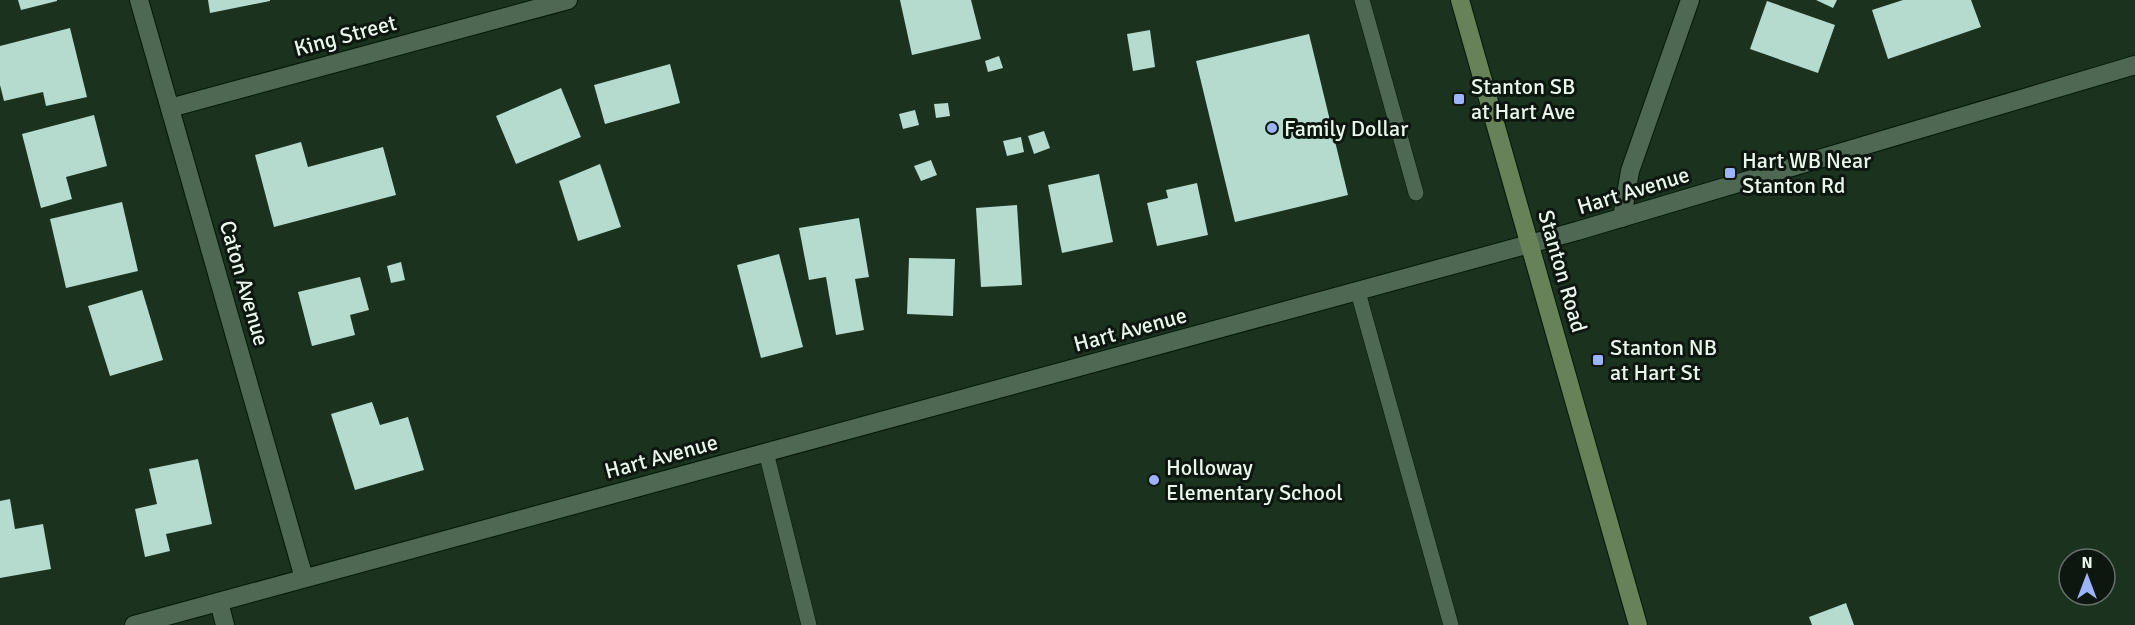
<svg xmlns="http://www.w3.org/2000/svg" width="2135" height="625" viewBox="0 0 2135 625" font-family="Signika,sans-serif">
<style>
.building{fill:#b4dbce}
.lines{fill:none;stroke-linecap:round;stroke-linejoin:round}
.lane-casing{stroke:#041908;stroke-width:16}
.street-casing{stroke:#041908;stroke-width:20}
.secondary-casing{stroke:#041908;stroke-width:20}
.lane{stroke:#4f6853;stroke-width:15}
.street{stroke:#4f6853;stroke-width:18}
.secondary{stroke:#678259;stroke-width:18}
.poi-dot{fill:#9db4fd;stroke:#0d170f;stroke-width:2}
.labels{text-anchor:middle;stroke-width:6;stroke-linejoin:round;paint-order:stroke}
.street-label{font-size:22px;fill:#e9f7eb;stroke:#0d170f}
.poi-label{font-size:22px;fill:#e9f7eb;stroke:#0d170f;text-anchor:start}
</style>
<rect width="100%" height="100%" fill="#1b321f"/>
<!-- building -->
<g class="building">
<polygon points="18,0 57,0 57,1 21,10"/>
<polygon points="208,0 270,0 270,1 210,13"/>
<polygon points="900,0 971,0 981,39 912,55"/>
<polygon points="1816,0 1837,0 1833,8"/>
<polygon points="1903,0 1971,0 1981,27 1888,59 1872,10"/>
<polygon points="1767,1 1835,25 1818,73 1750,49"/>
<polygon points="70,28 87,97 46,106 43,92 4,101 0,85 0,46"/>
<polygon points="1150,30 1155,67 1133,71 1127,34"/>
<polygon points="1309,34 1348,195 1235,222 1196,61"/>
<polygon points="999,56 1003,68 988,72 985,61"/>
<polygon points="670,64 680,103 605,124 594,85"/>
<polygon points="561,88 581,137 516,164 496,116"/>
<polygon points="948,103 950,116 936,118 934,104"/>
<polygon points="915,110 919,125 903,129 899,114"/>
<polygon points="94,115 107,166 66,177 72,199 41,208 22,134"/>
<polygon points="1044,131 1050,148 1034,154 1028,136"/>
<polygon points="1021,137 1024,152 1007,156 1003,141"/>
<polygon points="301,142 308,167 383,147 396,195 274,227 255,155"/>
<polygon points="931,160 937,175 921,181 914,166"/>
<polygon points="600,164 621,227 578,241 559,181"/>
<polygon points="1099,174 1113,242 1062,253 1048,185"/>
<polygon points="1197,183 1208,235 1157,246 1147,203 1168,198 1166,190"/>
<polygon points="122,202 138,271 66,288 50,219"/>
<polygon points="1017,205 1022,285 981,287 976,208"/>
<polygon points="859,218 869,277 855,279 864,330 836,335 826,277 809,280 799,228"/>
<polygon points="779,254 803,347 761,358 737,265"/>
<polygon points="909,258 955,259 953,316 907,314"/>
<polygon points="401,262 405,280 391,283 387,266"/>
<polygon points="360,277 369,310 350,315 355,335 312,346 298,292"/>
<polygon points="142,290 163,360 110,376 88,306"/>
<polygon points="372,402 380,425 408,417 424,470 355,490 331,414"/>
<polygon points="198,459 212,524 166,534 170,551 145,557 135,509 157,504 149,469"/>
<polygon points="10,499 15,529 43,524 51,569 0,578 0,501"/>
<polygon points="1846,603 1854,625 1812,625 1809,617"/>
</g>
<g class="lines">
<defs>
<g id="lane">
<polyline points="1362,0 1416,193"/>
<polyline points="1358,292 1451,625"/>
<polyline points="766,452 809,625"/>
</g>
<g id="street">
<polyline points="139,0 304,578"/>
<polyline points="170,108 568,0"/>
<polyline points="1622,218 1630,171 1690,0"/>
<polyline points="219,602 225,625"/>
<polyline points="134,625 1577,231 2135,65"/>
</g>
<polyline id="secondary" points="1460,0 1638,625"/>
</defs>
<!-- lane casing -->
<use href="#lane" class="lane-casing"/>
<!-- street casing -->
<use href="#street" class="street-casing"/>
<!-- secondary casing -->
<use href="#secondary" class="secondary-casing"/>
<!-- lane -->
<use href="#lane" class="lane"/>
<!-- street -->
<use href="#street" class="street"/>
<!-- secondary -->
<use href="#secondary" class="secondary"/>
</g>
<!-- markers -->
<g class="poi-dot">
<rect x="1453" y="93" width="12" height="12" rx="3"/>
<circle cx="1272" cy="128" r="6"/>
<rect x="1724" y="167" width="12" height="12" rx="3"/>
<rect x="1592" y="354" width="12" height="12" rx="3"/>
<circle cx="1154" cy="480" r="6"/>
</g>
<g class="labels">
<!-- street labels -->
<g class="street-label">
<text transform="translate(345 35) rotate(-15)" y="8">King Street</text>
<text transform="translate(1633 190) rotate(-17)" y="8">Hart Avenue</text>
<text transform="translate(1563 271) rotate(74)" y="8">Stanton Road</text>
<text transform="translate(245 283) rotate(74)" y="8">Caton Avenue</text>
<text transform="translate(1130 329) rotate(-15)" y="8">Hart Avenue</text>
<text transform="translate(661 456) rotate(-15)" y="8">Hart Avenue</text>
</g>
<!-- poi labels -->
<g class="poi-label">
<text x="1471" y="94">Stanton SB<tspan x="1471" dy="25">at Hart Ave</tspan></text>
<text x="1284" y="136">Family Dollar</text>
<text x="1742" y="168">Hart WB Near<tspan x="1742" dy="25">Stanton Rd</tspan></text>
<text x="1610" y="355">Stanton NB<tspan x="1610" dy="25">at Hart St</tspan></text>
<text x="1166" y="475">Holloway<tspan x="1166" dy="25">Elementary School</tspan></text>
</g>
</g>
<!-- north arrow -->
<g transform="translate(2087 577)"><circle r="28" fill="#0d170f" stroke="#657167" stroke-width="1.5"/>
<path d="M0-4.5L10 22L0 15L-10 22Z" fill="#9db4fd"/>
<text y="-9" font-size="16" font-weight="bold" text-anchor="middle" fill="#e9f7eb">N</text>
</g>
</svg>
